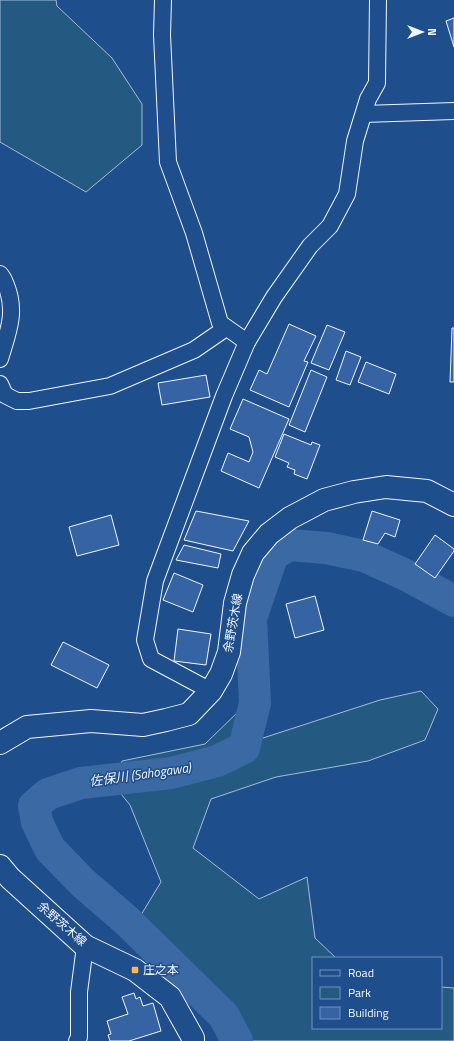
<svg xmlns="http://www.w3.org/2000/svg" width="454" height="1041" viewBox="0 0 454 1041" font-family="'Titillium Web','Noto Sans JP',sans-serif">
<style>
.green{fill:#245a82;stroke:#a8bbd7}
.lines{fill:none;stroke-linecap:round;stroke-linejoin:round}
.river{stroke:#3b69a3;stroke-width:32}
.building{fill:#3563a3;stroke:#f2f6ff}
.street-casing{stroke:#f2f6ff;stroke-width:18}
.secondary-casing{stroke:#f2f6ff;stroke-width:24}
.street{stroke:#1f4e8c;stroke-width:16}
.secondary{stroke:#1f4e8c;stroke-width:22}
.poi-dot{fill:#ffb74d;stroke:#1f4e8c;stroke-width:1.5}
.labels{text-anchor:middle;stroke-width:3;stroke-linejoin:round;paint-order:stroke}
.street-label{font-size:12px;fill:#f2f6ff;stroke:#1f4e8c}
.poi-label{font-size:12px;fill:#f2f6ff;stroke:#1f4e8c;text-anchor:start}
.water-label{font-size:13px;font-style:italic;fill:#f2f6ff;stroke:#1f4e8c}
</style>
<rect width="100%" height="100%" fill="#1f4e8c"/>
<!-- green -->
<g class="green">
<polygon points="0,0 56,0 57,6 112,58 142,104 142,145 86,192 0,142"/>
<polygon points="421,691 438,709 425,740 368,761 276,777 211,799 193,848 259,899 307,877 315,938 336,958 313,958 313,1028 441,1028 441,987 454,988 454,1041 235,1041 201,994 130,933 161,882 130,805 113,784 122,761 205,744 241,709 263,738 380,700"/>
</g>
<g class="lines">
<!-- river -->
<polyline class="river" points="237,1041 224,1016 126,920 83,883 50,849 37,822 34,806 48,794 81,783 171,773 217,761 244,748 255,703 251,618 273,554 290,545 326,548 364,556 408,576 454,601"/>
</g>
<!-- building -->
<g class="building">
<polygon points="454,18 454,47 446,21"/>
<polygon points="289,324 316,336 304,361 308,362 289,407 250,390 259,370 267,374"/>
<polygon points="327,325 345,332 329,370 311,363"/>
<polygon points="452,328 454,328 454,382 450,382"/>
<polygon points="346,351 361,357 350,385 336,380"/>
<polygon points="366,362 396,374 389,394 358,382"/>
<polygon points="311,370 327,377 305,432 289,425"/>
<polygon points="206,375 210,397 162,405 158,383"/>
<polygon points="243,399 289,419 259,488 221,471 228,453 249,462 253,452 249,437 230,429"/>
<polygon points="284,434 311,445 312,442 320,445 307,479 294,474 295,470 287,467 289,463 275,457"/>
<polygon points="196,511 249,521 233,551 184,540"/>
<polygon points="372,511 400,520 395,537 385,533 378,544 363,540"/>
<polygon points="111,515 119,545 77,556 69,527"/>
<polygon points="435,535 454,549 454,551 435,578 415,564"/>
<polygon points="184,545 221,554 218,568 176,560"/>
<polygon points="174,573 203,585 193,612 163,600"/>
<polygon points="315,596 324,630 295,638 286,604"/>
<polygon points="178,629 211,634 206,665 174,661"/>
<polygon points="63,642 109,665 97,688 51,665"/>
<polygon points="134,993 136,999 140,997 143,1006 153,1003 161,1031 129,1041 110,1041 108,1035 111,1034 107,1021 128,1014 122,997"/>
</g>
<g class="lines">
<defs>
<g id="street">
<polyline points="163,0 162,35 168,162 194,233 220,323 247,342"/>
<polyline points="364,114 454,111"/>
<path d="M0,274C3,277 4,280 6,285C17,312 8,332 0,359"/>
<polyline points="0,384 5,395 17,401 29,401 110,386 194,350 226,328"/>
<polyline points="211,691 151,659 145,640 155,581 224,396 247,342 274,297 310,246 330,226 347,194 355,141 368,99 377,83 378,0"/>
<polyline points="77,1041 79,1037 79,992 85,946"/>
</g>
<g id="secondary">
<polyline points="0,743 27,727 91,721 143,725 166,720 189,714 211,691 221,674 229,652 235,603 243,575 253,553 269,534 290,518 324,500 354,492 386,487 427,491 454,505"/>
<polyline points="0,866 10,878 85,946 135,970 170,997 193,1038 193,1041"/>
</g>
</defs>
<!-- street casing -->
<use href="#street" class="street-casing"/>
<!-- secondary casing -->
<use href="#secondary" class="secondary-casing"/>
<!-- street -->
<use href="#street" class="street"/>
<!-- secondary -->
<use href="#secondary" class="secondary"/>
</g>
<!-- markers -->
<rect class="poi-dot" x="131" y="966" width="8" height="8" rx="2"/>
<g class="labels">
<!-- street labels -->
<g class="street-label">
<text transform="translate(233 623) rotate(-80)" y="4">余野茨木線</text>
<text transform="translate(62 924) rotate(41)" y="4">余野茨木線</text>
</g>
<!-- poi labels -->
<g class="poi-label">
<text x="143" y="974">庄之本</text>
</g>
<!-- water labels -->
<g class="water-label">
<text transform="translate(140 774) rotate(-8)" y="5">佐保川 (Sahogawa)</text>
</g>
</g>
<!-- legend -->
<rect x="312" y="957" width="130" height="72" fill="#1f4e8c" stroke="#7391ba"/>
<rect x="320" y="970" width="20" height="6" fill="#1f4e8c" stroke="#7391ba"/>
<text x="348" y="977" font-size="12" fill="#f2f6ff">Road</text>
<rect x="320" y="987" width="20" height="12" fill="#245a82" stroke="#7391ba"/>
<text x="348" y="997" font-size="12" fill="#f2f6ff">Park</text>
<rect x="320" y="1007" width="20" height="12" fill="#3563a3" stroke="#7391ba"/>
<text x="348" y="1017" font-size="12" fill="#f2f6ff">Building</text>
<!-- north arrow -->
<g transform="translate(422 32) rotate(90)" stroke="#1f4e8c" stroke-width="3" paint-order="stroke">
<path d="M0-3L7 15L0 10L-7 15Z" fill="#f2f6ff"/>
<text y="-6" font-size="11" font-weight="bold" text-anchor="middle" fill="#f2f6ff">N</text>
</g>
</svg>
